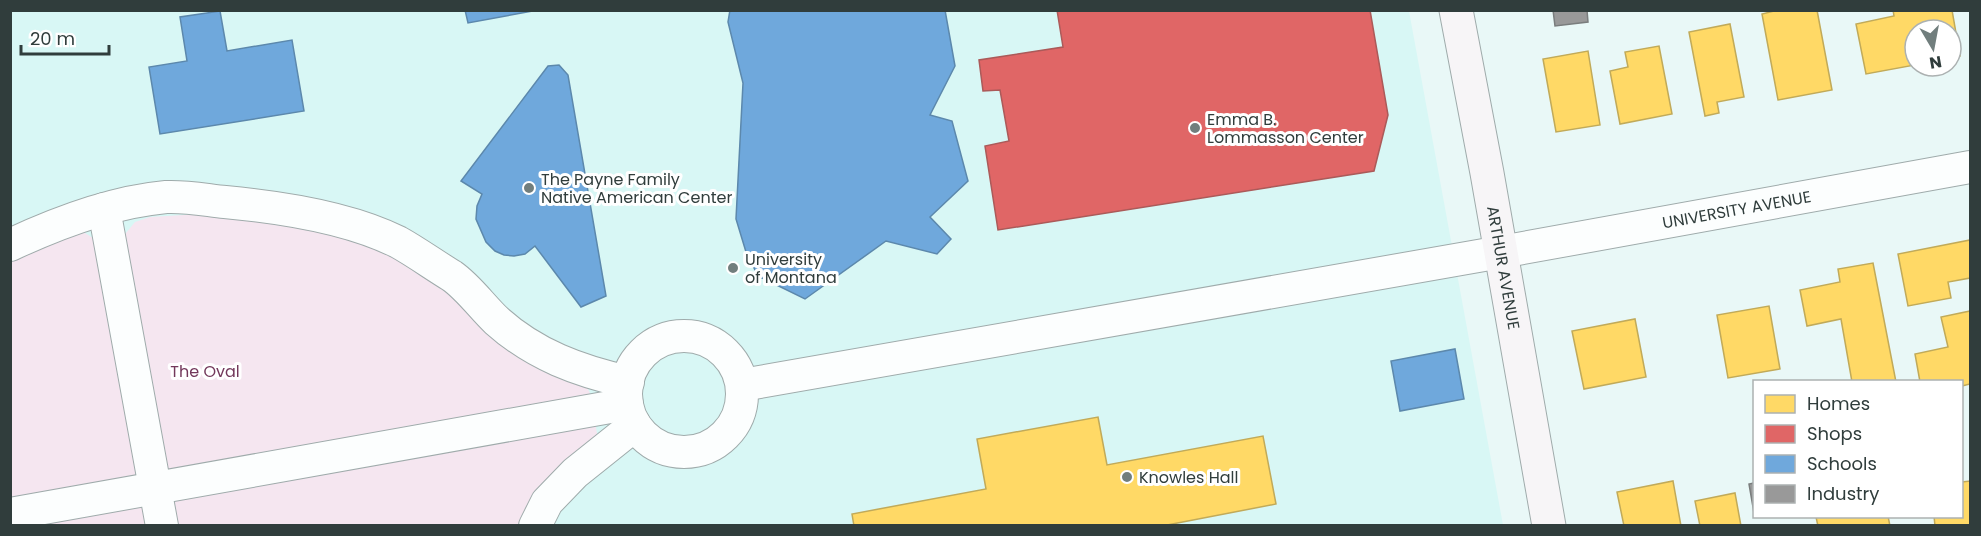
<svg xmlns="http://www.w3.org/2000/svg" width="1981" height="536" viewBox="0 0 1981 536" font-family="Poppins,sans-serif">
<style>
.built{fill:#d8f7f5}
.green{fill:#f5e6f0}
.homes{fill:#ffd966;stroke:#c1aa59;stroke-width:1.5}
.shops{fill:#e06666;stroke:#ab5a59;stroke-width:1.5}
.schools{fill:#6fa8dc;stroke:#5c88ac;stroke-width:1.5}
.industry{fill:#999;stroke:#7a7d7d;stroke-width:1.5}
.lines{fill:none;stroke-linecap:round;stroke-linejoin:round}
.street-casing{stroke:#9fabab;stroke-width:34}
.secondary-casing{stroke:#9fabab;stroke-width:35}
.street{stroke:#fcfefe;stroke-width:32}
.secondary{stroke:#f7f5f7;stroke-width:33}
.poi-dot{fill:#717e7d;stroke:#fff;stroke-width:2}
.labels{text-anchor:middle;stroke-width:6;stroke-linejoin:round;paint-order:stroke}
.poi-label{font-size:16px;fill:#303d3c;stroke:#fff;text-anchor:start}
.street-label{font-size:16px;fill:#303d3c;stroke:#fff}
.park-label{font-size:16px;fill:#73385b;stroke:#fff}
</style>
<rect width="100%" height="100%" fill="#e9f8f7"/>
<!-- built -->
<polygon class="built" points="10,11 1409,11 1503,525 11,525"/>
<!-- green -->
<polygon class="green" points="200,214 303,225 394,254 585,384 590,393 598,439 524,525 11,526 11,258 66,234 85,233 101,243 121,239 135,222 150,217"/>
<!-- homes -->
<g class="homes">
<polygon points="1778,10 1817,10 1832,90 1778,100 1762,14"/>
<polygon points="1893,10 1952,10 1960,56 1951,58 1951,30 1915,30 1915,65 1866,74 1856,24 1894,16"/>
<polygon points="1730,24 1744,97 1717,102 1719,113 1705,116 1689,32"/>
<polygon points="1659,46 1672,114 1620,124 1610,71 1628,67 1625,52"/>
<polygon points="1588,51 1600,125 1556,132 1543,59"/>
<polygon points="1970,240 1970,278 1948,282 1951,298 1908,306 1898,254"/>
<polygon points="1873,263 1896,382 1852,382 1841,319 1807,326 1800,290 1840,282 1838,269"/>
<polygon points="1769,306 1780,369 1728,378 1717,315"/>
<polygon points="1970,311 1970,384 1962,386 1962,382 1920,382 1915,354 1948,347 1941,317"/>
<polygon points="1635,319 1646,377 1584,389 1572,331"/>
<polygon points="1098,417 1107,465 1263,436 1276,504 1162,526 854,526 852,514 986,489 977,439"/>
<polygon points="1673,481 1681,526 1624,526 1617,492"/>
<polygon points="1970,481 1970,526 1935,526 1934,516 1962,516 1962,482"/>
<polygon points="1735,493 1741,526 1700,526 1695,501"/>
<polygon points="1821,516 1888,516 1890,526 1818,526 1816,517"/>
</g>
<!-- shops -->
<polygon class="shops" points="1057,10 1370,10 1388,115 1374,171 998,230 985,146 1009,141 1000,90 983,91 979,60 1063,47"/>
<!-- schools -->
<g class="schools">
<polygon points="465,10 538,10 468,23"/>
<polygon points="730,10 945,10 955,66 930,115 952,121 968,181 930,217 951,239 937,254 886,241 805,299 758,276 746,252 736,219 743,83 728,22"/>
<polygon points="220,11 227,51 292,40 304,111 160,134 149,67 187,61 180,17"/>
<polygon points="559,65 568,75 606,296 581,307 535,246 525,254 514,256 504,255 495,251 486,242 476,219 477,206 482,194 461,181 548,66"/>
<polygon points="1455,349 1464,399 1400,411 1391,361"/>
</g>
<!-- industry -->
<g class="industry">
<polygon points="1553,10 1587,10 1588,22 1555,26"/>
<polygon points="1754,483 1754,513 1749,484"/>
</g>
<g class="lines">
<defs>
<g id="street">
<polyline points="104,209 162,526"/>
<path d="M10,245C59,222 112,202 166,197C186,196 206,200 225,202C280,207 348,217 398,242C416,252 434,265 452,276C469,288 482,307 497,321C535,355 579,371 628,382"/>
<circle cx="684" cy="394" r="58"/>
<path id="s1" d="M742,385L1501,252L1970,167"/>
<polyline points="10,514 627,404"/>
<polyline points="535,526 547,502 575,473 635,425"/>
</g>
<g id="secondary">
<path id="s2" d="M1456,10L1487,173L1549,526"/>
</g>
</defs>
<!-- street casing -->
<use href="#street" class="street-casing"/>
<!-- secondary casing -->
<use href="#secondary" class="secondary-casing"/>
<!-- street -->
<use href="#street" class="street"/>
<!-- secondary -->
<use href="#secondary" class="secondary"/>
</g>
<!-- markers -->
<g class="poi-dot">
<circle cx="1195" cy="128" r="6"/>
<circle cx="529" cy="188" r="6"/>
<circle cx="733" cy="268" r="6"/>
<circle cx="1127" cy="477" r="6"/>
</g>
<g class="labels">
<!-- poi labels -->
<g class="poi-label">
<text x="1207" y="125">Emma B.<tspan x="1207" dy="18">Lommasson Center</tspan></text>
<text x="541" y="185">The Payne Family<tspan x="541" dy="18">Native American Center</tspan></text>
<text x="745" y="265">University<tspan x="745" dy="18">of Montana</tspan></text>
<text x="1139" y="483">Knowles Hall</text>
</g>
<!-- street labels -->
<g class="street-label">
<text dy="6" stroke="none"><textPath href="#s1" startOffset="1010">UNIVERSITY AVENUE</textPath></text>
<text dy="6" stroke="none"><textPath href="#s2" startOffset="262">ARTHUR AVENUE</textPath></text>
</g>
<!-- park labels -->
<g class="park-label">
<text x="205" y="377">The Oval</text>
</g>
</g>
<!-- border -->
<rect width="1981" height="536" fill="none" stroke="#303d3c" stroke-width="24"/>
<!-- legend -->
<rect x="1753" y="380" width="210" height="138" fill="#ffffff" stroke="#acb1b1" stroke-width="1.5"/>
<rect x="1765" y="395" width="30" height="18" fill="#ffd966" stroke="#acb1b1" stroke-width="1.5"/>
<text x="1807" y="410" font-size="18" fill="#303d3c">Homes</text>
<rect x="1765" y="425" width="30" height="18" fill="#e06666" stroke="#acb1b1" stroke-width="1.5"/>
<text x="1807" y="440" font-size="18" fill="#303d3c">Shops</text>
<rect x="1765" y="455" width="30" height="18" fill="#6fa8dc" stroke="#acb1b1" stroke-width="1.5"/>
<text x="1807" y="470" font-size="18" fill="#303d3c">Schools</text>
<rect x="1765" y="485" width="30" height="18" fill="#999999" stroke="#acb1b1" stroke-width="1.5"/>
<text x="1807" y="500" font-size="18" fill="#303d3c">Industry</text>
<!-- north arrow -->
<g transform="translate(1933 48) rotate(170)"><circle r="28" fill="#ffffff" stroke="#acb1b1" stroke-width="1.5"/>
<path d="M0-4.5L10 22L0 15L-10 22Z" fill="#717e7d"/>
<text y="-9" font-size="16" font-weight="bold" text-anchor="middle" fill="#303d3c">N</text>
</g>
<!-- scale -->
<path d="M21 45v9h88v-9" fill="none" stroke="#303d3c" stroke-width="3"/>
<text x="30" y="45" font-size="18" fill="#303d3c" stroke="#ffffff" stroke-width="4.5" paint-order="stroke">20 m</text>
</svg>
